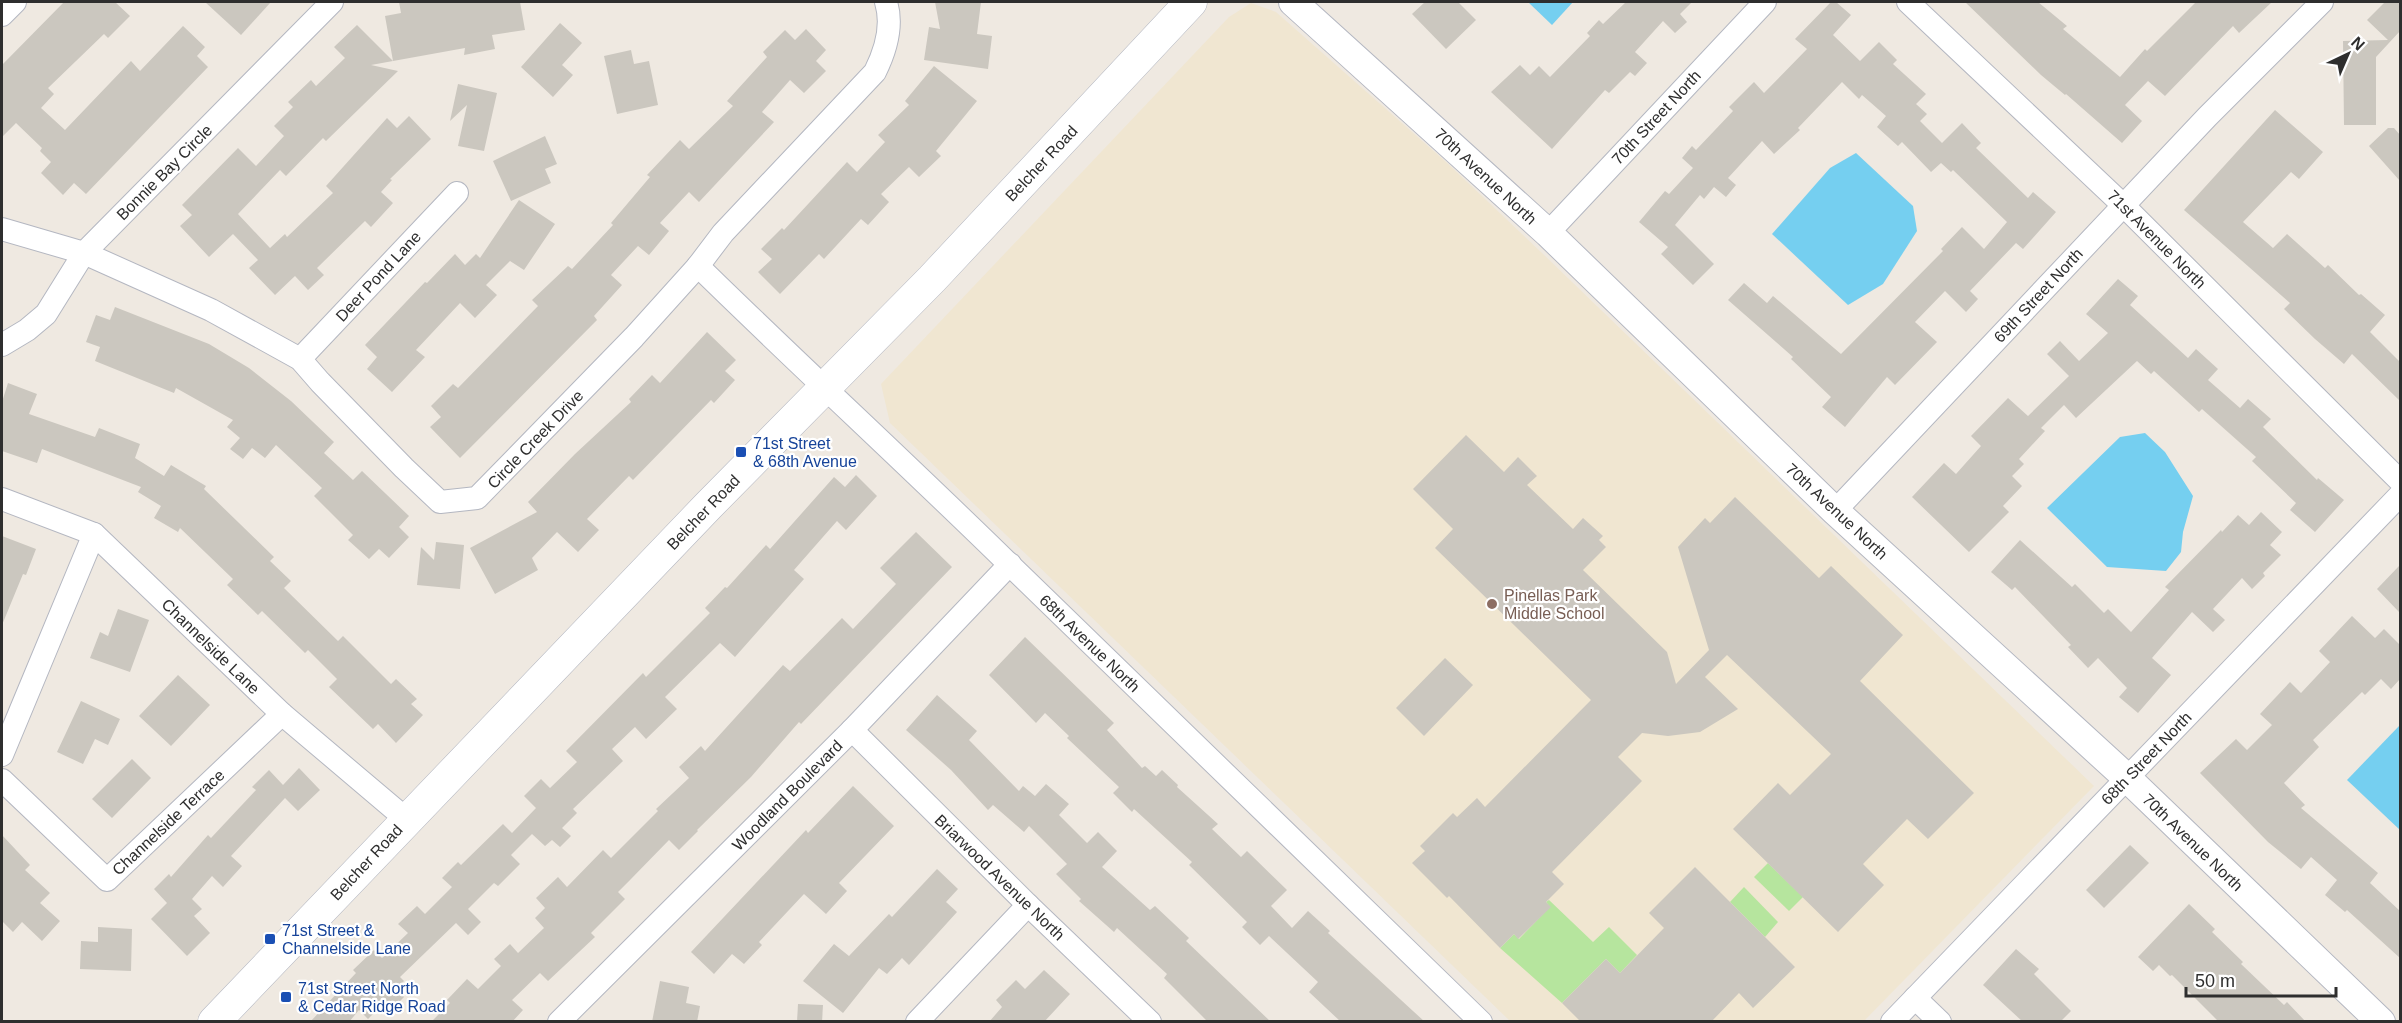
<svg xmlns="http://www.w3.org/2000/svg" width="2402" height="1023" viewBox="0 0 2402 1023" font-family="Arial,sans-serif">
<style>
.education{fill:#f0e6d1}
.green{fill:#b6e59e}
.water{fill:#75cff0}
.building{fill:#cbc7bf}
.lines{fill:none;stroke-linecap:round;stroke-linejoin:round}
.minor-casing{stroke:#b4b7c1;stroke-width:24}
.tertiary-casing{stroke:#b4b7c1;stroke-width:30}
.secondary-casing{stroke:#b4b7c1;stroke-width:33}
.minor{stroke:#fff;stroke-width:22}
.tertiary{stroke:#fff;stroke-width:28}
.secondary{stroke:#fff;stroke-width:32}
.transit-dot{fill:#1a4fb4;stroke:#fff;stroke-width:2}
.education-dot{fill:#8d6e63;stroke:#fff;stroke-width:2}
.labels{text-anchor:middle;stroke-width:4.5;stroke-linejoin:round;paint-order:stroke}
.street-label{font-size:16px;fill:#2e2e2e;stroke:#fff}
.transit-label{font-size:16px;fill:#164399;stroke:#fff;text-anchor:start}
.education-label{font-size:16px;fill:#785e54;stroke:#fff;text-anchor:start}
</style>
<rect width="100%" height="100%" fill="#efe9e1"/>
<!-- education -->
<polygon class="education" points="1251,3 1276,12 1446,162 1542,253 2094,786 1864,1021 1510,1021 890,423 881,384 1229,17"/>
<!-- green -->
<g class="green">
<polygon points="1768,863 1803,897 1789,911 1754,877"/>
<polygon points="1744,887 1778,922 1765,937 1730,902"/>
<polygon points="1549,900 1593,942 1609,927 1637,955 1620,973 1606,959 1562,1003 1500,948 1514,934 1519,939 1550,907 1546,902"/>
</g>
<!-- water -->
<g class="water">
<polygon points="1528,2 1573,2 1552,25"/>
<polygon points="1856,153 1913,206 1917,231 1883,284 1848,305 1772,234 1830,168"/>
<polygon points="2145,433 2165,452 2193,496 2183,532 2181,552 2166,571 2107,567 2047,508 2120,437"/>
<polygon points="2400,725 2400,830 2347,780"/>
</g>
<!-- building -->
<g class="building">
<polygon points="64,2 115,2 130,16 108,38 104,34 48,88 54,94 41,108 65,130 131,61 140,71 183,26 205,47 197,56 208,67 86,194 74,183 63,195 41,173 51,162 40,151 42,148 16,123 2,137 2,65"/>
<polygon points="205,2 271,2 241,35"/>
<polygon points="399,2 520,2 525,30 492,35 495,49 464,55 465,48 393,61 385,16 401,13"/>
<polygon points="935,2 981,2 977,34 992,36 988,69 924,60 929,27 940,29"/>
<polygon points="1425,2 1458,2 1476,20 1446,49 1412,14"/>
<polygon points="1626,2 1692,2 1680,14 1687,22 1675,33 1663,21 1635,52 1647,63 1635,76 1630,72 1609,93 1605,90 1552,149 1491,92 1520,65 1530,75 1539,66 1550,77 1590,36 1587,33 1599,20 1603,24"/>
<polygon points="1831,2 1836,2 1851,15 1833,35 1860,61 1879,42 1897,60 1893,64 1926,94 1916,104 1927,114 1920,121 1942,143 1962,123 1981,143 1976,148 2028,198 2033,192 2056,212 2023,249 2016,243 1970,291 1978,299 1966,312 1945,291 1915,322 1937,342 1895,385 1887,377 1845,427 1822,407 1831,397 1791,359 1793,357 1728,300 1744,283 1767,303 1773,296 1841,354 1943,251 1941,249 1962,227 1984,249 2007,222 1953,170 1951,172 1941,163 1931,172 1902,142 1898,146 1877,127 1886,116 1862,95 1859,99 1842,82 1798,128 1800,130 1774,154 1762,141 1728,178 1736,185 1726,197 1714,187 1704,199 1700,195 1675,225 1714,264 1693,285 1661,254 1668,247 1639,222 1665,191 1669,194 1693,168 1682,158 1692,146 1696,150 1733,111 1729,107 1754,82 1764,93 1807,49 1795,39"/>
<polygon points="1965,2 2038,2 2067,26 2063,29 2120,77 2145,49 2147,51 2196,2 2272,2 2239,33 2233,26 2165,96 2148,81 2125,105 2142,121 2122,143 2066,94 2065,95 2041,75"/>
<polygon points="2385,2 2400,2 2400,31 2376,57 2376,125 2344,125 2343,41 2388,40 2367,20"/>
<polygon points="560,23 582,43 562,65 573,75 553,97 521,67"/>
<polygon points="357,25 393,61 371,65 398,71 326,141 323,138 286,176 280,170 238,214 270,248 285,234 287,237 333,193 326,186 387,118 397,128 409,116 431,139 390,179 392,180 381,192 393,203 371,227 365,221 317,268 324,275 308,290 295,276 275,295 249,268 258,260 233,234 209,257 180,226 192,215 182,205 238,148 256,166 284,136 274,126 293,107 288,102 311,80 316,86 345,58 334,47"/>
<polygon points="806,29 826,50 816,61 826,71 804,93 790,80 762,112 774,122 699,202 689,192 660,223 669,231 649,255 638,246 611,275 622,285 594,316 597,320 460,458 430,427 441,417 431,406 453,384 458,388 538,306 532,300 568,266 572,269 613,225 611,223 650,177 647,175 680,140 689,149 733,106 727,101 767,57 763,52 785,30 795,40"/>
<polygon points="631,50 634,64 649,61 658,105 617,114 604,56"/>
<polygon points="934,66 977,101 936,151 941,156 919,177 909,167 881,194 889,202 868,225 861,219 824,259 819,254 780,294 758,272 772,259 761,249 782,228 784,230 847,162 857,172 885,142 878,135 909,105 905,101"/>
<polygon points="458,84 497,93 484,151 458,146 467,105 450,121"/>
<polygon points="2275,110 2323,152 2299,179 2291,172 2243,222 2273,248 2287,234 2325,268 2328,265 2359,295 2361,294 2385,315 2370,332 2400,362 2400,401 2352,354 2344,364 2315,339 2284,309 2290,303 2184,210"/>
<polygon points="2388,128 2394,128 2400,135 2400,181 2369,146"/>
<polygon points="545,136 557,164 545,169 551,183 511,201 493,161"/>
<polygon points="519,200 555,224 524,270 510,261 486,285 497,295 475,318 460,303 416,350 425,357 392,392 367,369 377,357 365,345 425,282 427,283 455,254 465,265 476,254 480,258"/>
<polygon points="2118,279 2138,296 2130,305 2188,358 2196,349 2218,369 2208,380 2240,408 2248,399 2271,419 2263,427 2317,480 2318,478 2344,500 2315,532 2290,510 2296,503 2252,461 2256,457 2202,409 2199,412 2154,371 2151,374 2137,361 2076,418 2064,405 2041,428 2045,431 2019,459 2024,464 2012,476 2022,486 2003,506 2009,512 1969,552 1912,497 1944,463 1956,474 1981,446 1971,436 2008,398 2028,416 2069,376 2047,354 2060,341 2079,361 2108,333 2086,314"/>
<polygon points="115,307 209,344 249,368 291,401 334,442 324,453 353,480 362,471 409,516 399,527 409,537 389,558 379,549 369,559 348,540 353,535 314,496 322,488 276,445 265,458 252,448 243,459 230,449 240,438 227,427 233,420 176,388 174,393 95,361 100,347 86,342 96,315 110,320"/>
<polygon points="707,332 736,360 725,371 735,380 714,403 711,400 633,480 629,476 587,519 599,530 578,552 557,532 532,558 538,570 495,594 470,548 537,512 528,502 575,454 631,402 629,399 652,375 660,383"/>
<polygon points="8,383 37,394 29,414 95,437 99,428 140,444 135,458 164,476 171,465 206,486 204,489 274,557 270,561 291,581 284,588 338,641 343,636 391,684 396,679 417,699 411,704 423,715 396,743 378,724 373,729 329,687 337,679 308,650 305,653 262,611 258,615 227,585 233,579 180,528 178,532 154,518 161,506 138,492 141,487 42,449 37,463 2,451 2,402"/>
<polygon points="1466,435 1504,472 1518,457 1537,476 1527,485 1573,529 1583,518 1603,536 1599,540 1606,547 1583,570 1667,652 1676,684 1709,650 1678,547 1705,518 1710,523 1735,497 1819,578 1831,566 1903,635 1860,681 1974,793 1928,839 1907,819 1863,864 1884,885 1838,932 1733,829 1778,783 1790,795 1831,754 1727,655 1705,677 1738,709 1700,732 1668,736 1642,733 1618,757 1642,781 1552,872 1564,884 1546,902 1551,907 1518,939 1514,934 1500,948 1449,896 1447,898 1412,863 1425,851 1420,846 1453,813 1457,817 1477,798 1485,807 1591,700 1435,548 1453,529 1413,489"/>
<polygon points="856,475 877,496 846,530 837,521 794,570 804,579 735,657 720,643 665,697 677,709 646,739 635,727 612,749 623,761 573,809 577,813 562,828 571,836 560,847 552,840 545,846 532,834 511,855 520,864 498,886 494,883 468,909 481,922 468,935 456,923 400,977 404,981 396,989 404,997 391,1010 385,1002 368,1019 359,1010 349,1022 310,1022 356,973 353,970 374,950 382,958 408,933 398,924 417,906 425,914 452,887 442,878 458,862 461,865 503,824 512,833 536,808 524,796 541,779 550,788 577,762 566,751 643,673 646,677 710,613 705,608 725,587 727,588 766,545 770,549 834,477 845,487"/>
<polygon points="2261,512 2282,532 2270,545 2281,555 2263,573 2265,576 2252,589 2242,578 2213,609 2225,620 2213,632 2192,612 2152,658 2171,675 2138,713 2119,697 2127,688 2098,658 2088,668 2068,647 2071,645 2015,587 2012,590 1991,572 2020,540 2072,587 2075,584 2104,613 2108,609 2131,632 2169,590 2165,587 2221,530 2222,532 2238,515 2249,525"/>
<polygon points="916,532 952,567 801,724 799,722 751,777 697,830 698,831 679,850 669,840 631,879 618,892 625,899 591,933 595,937 548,981 540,973 512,1000 523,1010 512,1022 431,1022 450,1003 447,1000 467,979 478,989 501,966 494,959 510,944 518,953 544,928 535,918 545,908 536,898 558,877 567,887 603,850 611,858 658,811 656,809 689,778 679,767 701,746 705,751 783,665 790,671 842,618 853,629 896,584 880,568"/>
<polygon points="2,536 36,549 26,575 23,574 2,625"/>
<polygon points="436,542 464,545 460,589 417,585 421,547 434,560"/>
<polygon points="2400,565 2400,613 2377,589"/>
<polygon points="118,609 149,620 130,672 90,658 100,632 108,636"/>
<polygon points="2352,616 2375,638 2384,629 2400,645 2400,679 2391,689 2381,679 2365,695 2362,692 2313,740 2319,747 2284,783 2305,805 2301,808 2378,873 2370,883 2400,911 2400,958 2347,910 2345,912 2325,895 2337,880 2311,857 2301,869 2268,842 2200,773 2236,739 2247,750 2272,725 2260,714 2290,682 2301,693 2330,662 2319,651"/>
<polygon points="1025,637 1114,723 1107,730 1142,768 1145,766 1156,776 1162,770 1178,785 1177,787 1218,824 1212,829 1241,857 1247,851 1287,890 1271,906 1292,928 1308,911 1330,931 1328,933 1425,1022 1341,1022 1309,992 1318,982 1269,936 1260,945 1242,927 1247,922 1189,865 1192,862 1134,809 1132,812 1113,793 1119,787 1067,738 1069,736 1045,713 1036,723 989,675"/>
<polygon points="1445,658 1473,685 1424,736 1396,708"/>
<polygon points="178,675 210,705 171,746 139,716"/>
<polygon points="937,695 977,731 969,740 1019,791 1023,786 1035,796 1046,784 1069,804 1059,815 1087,843 1098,832 1117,851 1102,867 1150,910 1155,906 1189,938 1186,941 1271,1022 1208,1022 1164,978 1167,974 1117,928 1114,932 1079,901 1081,899 1056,874 1067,864 1029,826 1024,832 993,805 988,810 951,770 906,730"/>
<polygon points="81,701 120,719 108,745 95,739 83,764 57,752"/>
<polygon points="132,759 151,778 112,818 92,799"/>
<polygon points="299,768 320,790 298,811 285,798 231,856 242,866 223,887 212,876 192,899 202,909 194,916 210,933 187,956 151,919 167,903 154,889 169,874 171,877 208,835 211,838 256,790 252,787 269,770 283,785"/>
<polygon points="853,786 894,826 839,883 847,891 826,914 804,894 759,942 762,945 744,964 732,954 714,974 691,952 806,830 808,833"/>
<polygon points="2,835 30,865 25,870 50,893 40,903 60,921 42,941 22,922 13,932 2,921"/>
<polygon points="2130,845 2149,863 2104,908 2086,890"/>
<polygon points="1695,867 1795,967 1753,1008 1739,993 1711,1022 1581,1022 1562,1003 1606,959 1620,973 1664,928 1649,913"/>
<polygon points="937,869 958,889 946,902 957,912 909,965 902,958 887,974 879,968 843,1013 803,981 834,944 849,956 889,914 892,917"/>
<polygon points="2189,904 2215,929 2212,932 2243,962 2241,964 2284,1005 2287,1002 2306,1022 2219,1022 2172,975 2170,976 2159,965 2153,971 2138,957"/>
<polygon points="98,927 132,929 131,971 80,969 81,941 98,942"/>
<polygon points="2016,949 2039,969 2034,974 2071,1011 2060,1022 2023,1022 1983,985"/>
<polygon points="1044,970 1070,994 1044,1022 989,1022 1002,1007 996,1000 1016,980 1025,989"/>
<polygon points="660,981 689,987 686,1003 700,1006 697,1022 652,1022"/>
<polygon points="798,1004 823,1005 822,1022 797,1022"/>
</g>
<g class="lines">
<defs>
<g id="minor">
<polyline points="1908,2 2123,205 2400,481"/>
<polyline points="2,15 15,2"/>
<path d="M2,229L84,253L211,310L300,359L320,382L404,468L440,502L477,498L634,337L698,266L723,233L875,72C886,50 893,25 886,2"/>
<polyline points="1548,233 1765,2"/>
<path d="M698,266C801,367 907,464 1010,565C1167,717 1323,870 1481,1022"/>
<polyline points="2,345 27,330 46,314 84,253 332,2"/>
<polyline points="300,359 457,193"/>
<polyline points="2,499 94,534 282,714 406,819"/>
<polyline points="1835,511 2207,117 2322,2"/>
<polyline points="852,730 1028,905 1150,1022"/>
<polyline points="2,755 94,534"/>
<polyline points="2,780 107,880 282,714"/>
<polyline points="1915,998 1940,1022"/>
<polyline points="559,1022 852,730 1010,564"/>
<polyline points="917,1022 1028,905"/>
<polyline points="1892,1022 2400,495"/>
</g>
<polyline id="tertiary" points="1293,2 1548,233 1835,511 2127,778 2381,1022"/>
<polyline id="secondary" points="214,1022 708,506 932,279 1191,2"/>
</defs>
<!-- minor casing -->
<use href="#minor" class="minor-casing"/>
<!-- tertiary casing -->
<use href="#tertiary" class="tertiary-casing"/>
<!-- secondary casing -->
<use href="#secondary" class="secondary-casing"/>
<!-- minor -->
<use href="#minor" class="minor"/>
<!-- tertiary -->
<use href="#tertiary" class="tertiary"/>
<!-- secondary -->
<use href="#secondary" class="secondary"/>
</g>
<!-- markers -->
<g class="transit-dot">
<rect x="735" y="446" width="12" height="12" rx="3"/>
<rect x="264" y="933" width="12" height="12" rx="3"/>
<rect x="280" y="991" width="12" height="12" rx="3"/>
</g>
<circle class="education-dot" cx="1492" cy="604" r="6"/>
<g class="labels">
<!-- street labels -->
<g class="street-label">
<text transform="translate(1656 117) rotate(-47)" y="6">70th Street North</text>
<text transform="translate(1041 163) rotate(-47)" y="6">Belcher Road</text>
<text transform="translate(164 172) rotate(-45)" y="6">Bonnie Bay Circle</text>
<text transform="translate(1486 176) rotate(43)" y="6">70th Avenue North</text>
<text transform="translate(2157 239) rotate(45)" y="6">71st Avenue North</text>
<text transform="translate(378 276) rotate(-47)" y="6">Deer Pond Lane</text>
<text transform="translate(2038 295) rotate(-47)" y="6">69th Street North</text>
<text transform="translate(535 439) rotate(-46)" y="6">Circle Creek Drive</text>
<text transform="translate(1837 511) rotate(43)" y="6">70th Avenue North</text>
<text transform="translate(703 512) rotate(-46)" y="6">Belcher Road</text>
<text transform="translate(1090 643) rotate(44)" y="6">68th Avenue North</text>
<text transform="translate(211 646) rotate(44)" y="6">Channelside Lane</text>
<text transform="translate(2146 758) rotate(-46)" y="6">68th Street North</text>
<text transform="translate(787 795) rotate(-45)" y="6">Woodland Boulevard</text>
<text transform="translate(168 822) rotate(-43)" y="6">Channelside Terrace</text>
<text transform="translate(2193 842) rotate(44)" y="6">70th Avenue North</text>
<text transform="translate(366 862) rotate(-47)" y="6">Belcher Road</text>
<text transform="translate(1000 877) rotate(44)" y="6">Briarwood Avenue North</text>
</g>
<!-- transit labels -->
<g class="transit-label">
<text x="753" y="449">71st Street<tspan x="753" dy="18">&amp; 68th Avenue</tspan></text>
<text x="282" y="936">71st Street &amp;<tspan x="282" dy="18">Channelside Lane</tspan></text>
<text x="298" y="994">71st Street North<tspan x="298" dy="18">&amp; Cedar Ridge Road</tspan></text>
</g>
<!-- education labels -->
<g class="education-label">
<text x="1504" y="601">Pinellas Park<tspan x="1504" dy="18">Middle School</tspan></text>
</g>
</g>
<!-- border -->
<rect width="2402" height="1023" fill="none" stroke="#2e2e2e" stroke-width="6"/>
<!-- north arrow -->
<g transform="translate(2348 54) rotate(44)" stroke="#ffffff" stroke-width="4.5" paint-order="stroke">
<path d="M0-4.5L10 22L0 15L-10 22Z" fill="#2e2e2e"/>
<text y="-9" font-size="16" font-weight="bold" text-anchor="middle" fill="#2e2e2e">N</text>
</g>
<!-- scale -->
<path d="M2186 987v9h150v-9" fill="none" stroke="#2e2e2e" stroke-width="3"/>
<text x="2195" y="987" font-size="18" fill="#2e2e2e" stroke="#ffffff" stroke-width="4.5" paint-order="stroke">50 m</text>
</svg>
